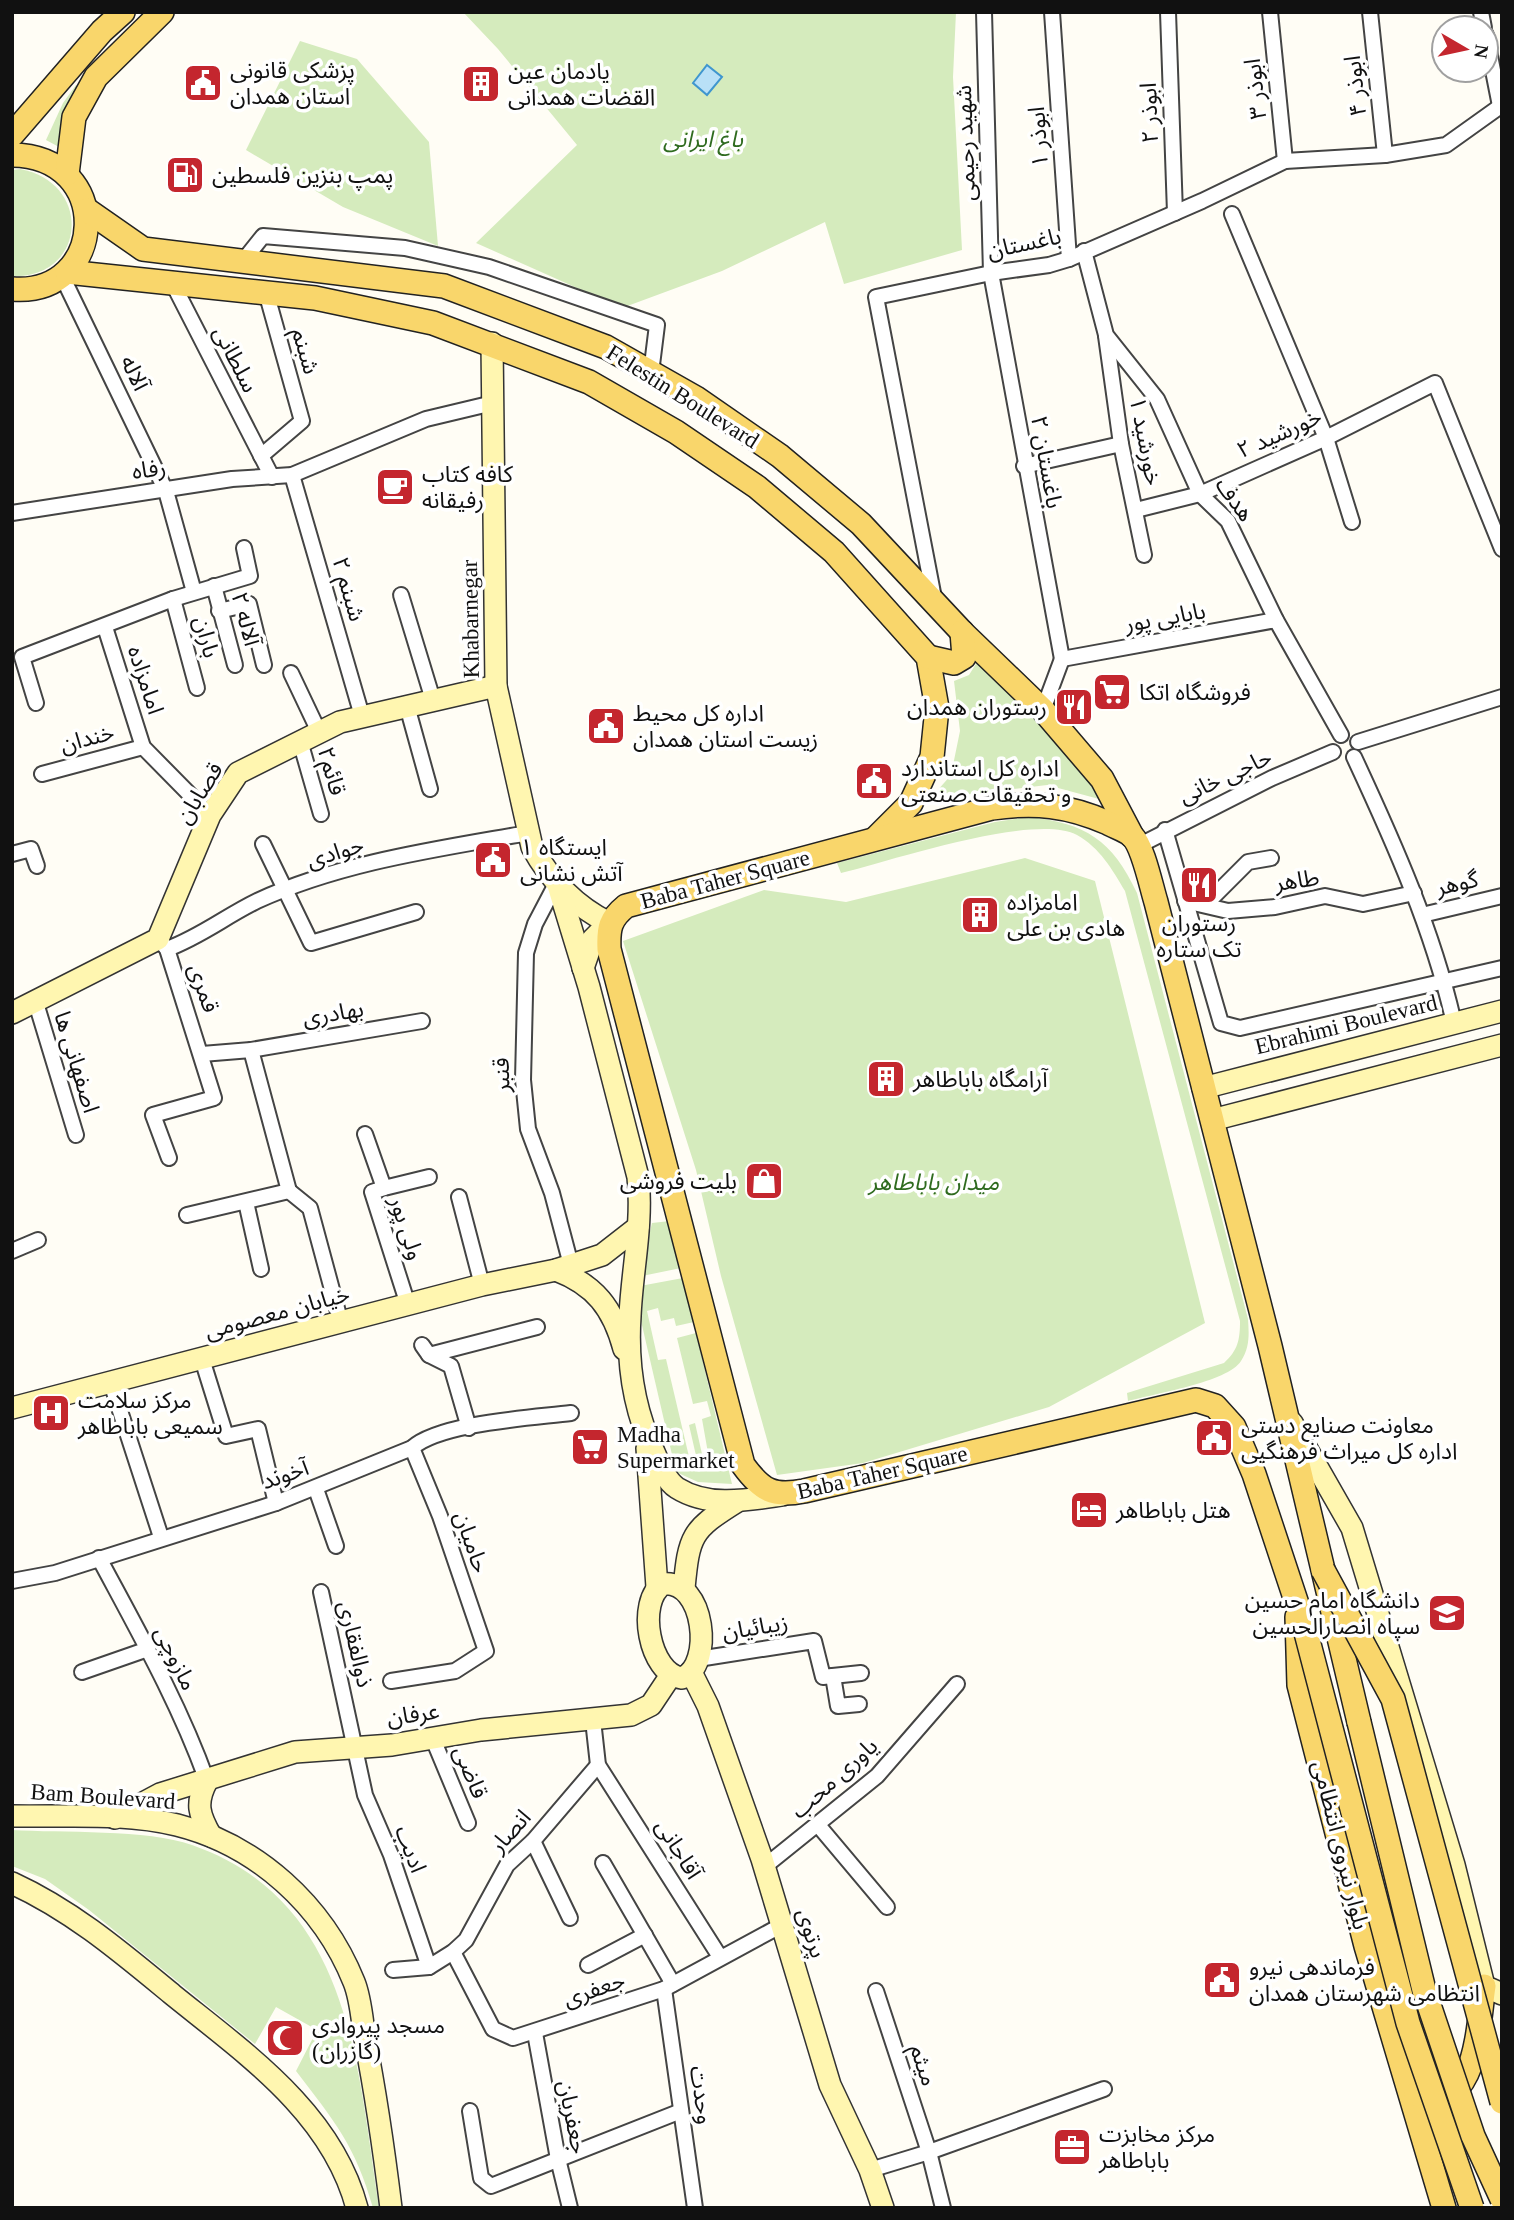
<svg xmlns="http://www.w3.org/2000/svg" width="1514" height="2220" viewBox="0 0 1514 2220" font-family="'Times New Roman','Noto Sans Arabic',serif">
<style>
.green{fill:#d5ebbd}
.water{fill:#b9e0f7;stroke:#3f96cf;stroke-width:2}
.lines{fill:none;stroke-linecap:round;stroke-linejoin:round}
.street-casing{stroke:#444;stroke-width:18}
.secondary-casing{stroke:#333;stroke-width:24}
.primary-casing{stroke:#222;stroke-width:26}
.street{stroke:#fff;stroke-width:14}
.secondary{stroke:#fff6b0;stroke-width:21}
.primary{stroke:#f9d66b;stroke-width:23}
.primary-bridge-casing{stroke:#222;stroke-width:26;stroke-linecap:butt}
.primary-bridge{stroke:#f9d66b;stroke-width:23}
.labels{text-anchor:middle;stroke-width:7;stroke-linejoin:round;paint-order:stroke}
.poi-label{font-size:23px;fill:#111;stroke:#fff;text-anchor:start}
.street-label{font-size:23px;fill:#111;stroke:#fff}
.park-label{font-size:23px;font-style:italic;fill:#2f6b1f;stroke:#fff}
</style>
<rect width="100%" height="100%" fill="#fffdf5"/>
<!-- green -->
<g class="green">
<polygon points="463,12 956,12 953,77 962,250 844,284 825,222 722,271 622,308 476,243 577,145 498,49"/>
<polygon points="300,41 357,59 429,142 438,246 343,207 246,150"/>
<polygon points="76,85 78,88 63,120 59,147 46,140 63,103"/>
<path d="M20,169C94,183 86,279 12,276V170Z"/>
<polygon points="979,659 1085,771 1099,799 1047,785 930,799 951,775 960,731 954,681 969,675"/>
<path d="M1028,817C1086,823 1112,840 1137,893L1248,1319C1249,1334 1250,1347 1241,1361C1228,1382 1153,1394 1128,1401L1127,1393L1224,1363C1238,1350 1240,1340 1240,1321L1125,891C1112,869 1100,848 1077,835C1035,812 890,861 841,873L837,863L995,822Z"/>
<polygon points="1025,858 1095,881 1205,1323 1049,1407 863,1463 777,1475 721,1276 696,1170 623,941 764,890 846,902"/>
<polygon points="670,1221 681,1268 642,1276 640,1286 683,1278 694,1322 676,1326 674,1318 661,1321 658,1308 647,1311 658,1360 666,1359 690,1461 697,1460 689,1425 695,1423 702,1454 708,1453 702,1419 711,1416 707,1401 693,1404 677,1338 696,1333 732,1484 698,1482 676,1472 635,1295 652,1223"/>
<path d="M12,1830C61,1833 148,1829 192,1845C352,1901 357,2066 379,2208H373C355,2145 335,2122 296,2071L317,2030L276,2007L255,2044L89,1910L45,1879L12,1866Z"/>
</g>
<!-- water -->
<polygon class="water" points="707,65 722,77 707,95 693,83"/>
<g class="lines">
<defs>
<g id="street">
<polyline points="984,12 991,273 1062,659"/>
<polyline points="1052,12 1069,259"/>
<polyline points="1168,12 1175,213"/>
<polyline points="1270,12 1285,161"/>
<polyline points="1370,12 1385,155"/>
<polyline points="1481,12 1484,28"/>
<polyline points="1486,35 1500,106"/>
<polyline points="1232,214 1326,438 1352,522"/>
<polyline points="1084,251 1106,335 1157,399 1200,494 1228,521 1276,620 1341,735"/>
<polyline points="243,261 263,236 405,248 489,267 657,325 651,373"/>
<polyline points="62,276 166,491 194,592"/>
<polyline points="172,282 272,477"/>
<polyline points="1106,336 1121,444 1144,555"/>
<polyline points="261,456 302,421 266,292"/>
<polyline points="1024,466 1121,444"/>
<polyline points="292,475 362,716"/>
<polyline points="1136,510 1200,494 1326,438 1435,383 1502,549"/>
<polyline points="12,513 232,479 292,475 426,419 493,403"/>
<polyline points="214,586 235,665"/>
<polyline points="401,595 433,700"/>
<polyline points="934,598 876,297 991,273 1049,265 1069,259 1202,201 1285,161 1385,155 1446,145 1502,105"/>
<polyline points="173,599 197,688"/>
<polyline points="219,611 249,604 264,665"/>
<polyline points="105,627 143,747 210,815"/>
<polyline points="1062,659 1276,620"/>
<polyline points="291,673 319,732"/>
<polyline points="36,703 22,657 173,599 250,576 244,548"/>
<polyline points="407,706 430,789"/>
<polyline points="1043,710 1062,659"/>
<polyline points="300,741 321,814"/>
<polyline points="1358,742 1502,697"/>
<path d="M1354,757C1394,843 1433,930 1454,1023"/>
<polyline points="42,774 143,747"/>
<polyline points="1165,830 1221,1023 1240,1028 1502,968"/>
<polyline points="263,844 311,943 416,912"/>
<polyline points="1138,846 1272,778 1333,752"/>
<polyline points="12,854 31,849 37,866"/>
<polyline points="557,882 535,924 526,953 523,1080 528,1129 552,1193 571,1265"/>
<polyline points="1185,901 1228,911 1275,907 1325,896 1363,904 1414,893"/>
<polyline points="1205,905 1248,862 1271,858"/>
<polyline points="1422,915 1502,896"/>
<polyline points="162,943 167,949 214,1098 153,1115 169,1158"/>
<path d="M167,949C200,937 226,916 257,901C342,862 438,849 528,833"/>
<polyline points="36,1003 76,1135"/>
<polyline points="251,1050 289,1191"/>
<polyline points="202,1054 251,1050 422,1021"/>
<polyline points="365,1134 384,1188 372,1192 408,1305"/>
<polyline points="384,1188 429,1177"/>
<polyline points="289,1191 310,1208 341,1323"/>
<polyline points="459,1197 482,1285"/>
<polyline points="246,1202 261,1269"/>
<polyline points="187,1215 289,1191"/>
<polyline points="12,1251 38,1240"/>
<polyline points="422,1345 429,1355 451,1366 469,1428"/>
<polyline points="429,1355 537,1327"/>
<polyline points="202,1359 226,1436 258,1429 276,1503"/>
<polyline points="111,1383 161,1537"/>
<polyline points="316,1489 336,1546"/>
<path d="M99,1558C138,1631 179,1703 207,1781"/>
<path d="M12,1581L55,1573L276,1503L412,1448C440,1423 531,1418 571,1413"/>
<polyline points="321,1592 365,1795 391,1855 429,1967"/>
<polyline points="698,1659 814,1641 823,1677 861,1673"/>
<polyline points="82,1672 148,1649"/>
<polyline points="833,1676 838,1706 859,1704"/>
<polyline points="391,1681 455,1671 486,1651 440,1516 412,1448"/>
<polyline points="593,1720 598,1765 720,1957"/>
<polyline points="433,1739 468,1823"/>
<polyline points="818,1825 887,1907"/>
<polyline points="533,1841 570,1918"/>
<polyline points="603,1863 673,1984"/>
<polyline points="764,1867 877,1776 957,1684"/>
<polyline points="453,1952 493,2029 513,2038 664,1989 782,1925"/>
<polyline points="588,1965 645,1935"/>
<polyline points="393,1970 429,1967 453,1952 466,1940 507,1865 533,1841 598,1765"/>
<polyline points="664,1989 695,2208"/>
<polyline points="876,1991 929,2152 943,2208"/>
<polyline points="535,2033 558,2159 570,2208"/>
<polyline points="470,2111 481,2178 491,2186 681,2111"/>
<polyline points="870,2170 929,2152 1104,2089"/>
</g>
<g id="secondary">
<path d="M492,343L496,686L532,847C550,880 575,906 609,923L593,939L583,968"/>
<path d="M557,882L589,987L638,1177C643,1224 632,1270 630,1316C627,1362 634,1410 654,1452C659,1464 666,1481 677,1488C709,1508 748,1500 782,1495"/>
<polyline points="12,1013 158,939 210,815 238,773 340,722 496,686"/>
<polyline points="1203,1088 1502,1011"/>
<polyline points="1212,1120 1502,1045"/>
<path d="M556,1270C595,1285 613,1308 624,1349"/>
<polyline points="12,1408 482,1285 556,1270 602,1255 638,1227"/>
<polyline points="1292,1423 1352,1528 1454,1865 1484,1986 1502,1994"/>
<polyline points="647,1448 657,1587"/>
<path d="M663,1584C705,1579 714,1666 682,1678C649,1674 636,1601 663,1584Z"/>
<path d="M684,1588C689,1536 691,1530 736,1502"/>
<polyline points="691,1672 708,1706 762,1859 830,2085 870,2170 883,2208"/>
<path d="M207,1781C195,1803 199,1815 211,1836"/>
<path d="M12,1816C66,1817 125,1812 177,1825C257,1845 323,1905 354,1982C361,1999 362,2021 365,2039C376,2095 384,2151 391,2208"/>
<polyline points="115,1818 160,1794 295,1752 392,1745 481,1730 631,1715 651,1705 671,1675"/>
<path d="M12,1883C73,1911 122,1953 173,1995C246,2054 332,2113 357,2208"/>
</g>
<g id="primary">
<polyline points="12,135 102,31 123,12"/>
<path d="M12,155C115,156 107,297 12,289"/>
<polyline points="67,174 74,117 96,77 162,12"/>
<polyline points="87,210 143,249 444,286 606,347 696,398 780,456 861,524 962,632 1043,710 1102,779 1132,836"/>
<polyline points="67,272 315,298 433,323 589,382 676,432 757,487 834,552 928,657 937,708 932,757 911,803 877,837"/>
<polyline points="928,657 954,663 964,657 962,632"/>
<polyline points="1297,1617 1299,1685 1366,1946 1444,2208"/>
<path d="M1304,1625L1254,1474L1234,1427L1215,1406L1196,1400L804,1491C773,1497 762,1491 743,1465L609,949C608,928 610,919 626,906L992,808C1034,802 1068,805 1108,823C1115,827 1126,830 1132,836C1143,846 1151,886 1156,902L1270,1346L1359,1722"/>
<path d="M1416,2094C1478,2119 1478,2022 1484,1986"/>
</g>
</defs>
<!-- street casing -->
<use href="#street" class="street-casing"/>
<!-- secondary casing -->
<use href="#secondary" class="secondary-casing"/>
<!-- primary casing -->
<use href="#primary" class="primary-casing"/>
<!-- street -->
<use href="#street" class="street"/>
<!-- secondary -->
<use href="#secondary" class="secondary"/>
<!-- primary -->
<use href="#primary" class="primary"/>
<defs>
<g id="primary-bridge">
<polyline points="1323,1570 1393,1699 1502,2102"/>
<polyline points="1304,1625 1408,2023 1472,2208"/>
<polyline points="1359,1722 1424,1990 1473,2136 1502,2199"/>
</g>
</defs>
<!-- primary-bridge casing -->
<use href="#primary-bridge" class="primary-bridge-casing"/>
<!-- primary-bridge -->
<use href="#primary-bridge" class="primary-bridge"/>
</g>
<!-- icons -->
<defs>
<symbol id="civic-square" viewBox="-11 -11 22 22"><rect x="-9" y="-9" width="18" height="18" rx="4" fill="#c4262e" stroke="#fff"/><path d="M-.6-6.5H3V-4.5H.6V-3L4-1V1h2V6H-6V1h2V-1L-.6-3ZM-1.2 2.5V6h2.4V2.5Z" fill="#fff"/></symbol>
<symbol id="building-square" viewBox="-11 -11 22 22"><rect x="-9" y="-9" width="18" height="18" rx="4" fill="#c4262e" stroke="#fff"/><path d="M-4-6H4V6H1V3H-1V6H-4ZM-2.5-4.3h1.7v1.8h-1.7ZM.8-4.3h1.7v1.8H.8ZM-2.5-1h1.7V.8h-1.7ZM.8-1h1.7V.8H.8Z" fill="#fff"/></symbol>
<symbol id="fuel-square" viewBox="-11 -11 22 22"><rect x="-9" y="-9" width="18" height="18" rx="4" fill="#c4262e" stroke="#fff"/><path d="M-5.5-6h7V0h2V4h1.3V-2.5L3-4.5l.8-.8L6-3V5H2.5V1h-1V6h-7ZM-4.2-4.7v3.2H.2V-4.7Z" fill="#fff"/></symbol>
<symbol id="cafe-square" viewBox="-11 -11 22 22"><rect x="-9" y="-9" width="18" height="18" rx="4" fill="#c4262e" stroke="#fff"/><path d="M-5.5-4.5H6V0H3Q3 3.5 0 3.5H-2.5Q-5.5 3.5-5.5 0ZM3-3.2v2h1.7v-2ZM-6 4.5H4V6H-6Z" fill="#fff"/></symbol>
<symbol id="supermarket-square" viewBox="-11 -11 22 22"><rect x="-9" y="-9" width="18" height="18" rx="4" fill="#c4262e" stroke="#fff"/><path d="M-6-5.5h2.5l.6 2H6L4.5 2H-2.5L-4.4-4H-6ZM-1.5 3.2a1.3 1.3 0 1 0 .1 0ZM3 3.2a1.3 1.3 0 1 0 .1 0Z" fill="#fff"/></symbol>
<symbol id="restaurant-square" viewBox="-11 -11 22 22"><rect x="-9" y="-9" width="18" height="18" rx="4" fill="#c4262e" stroke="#fff"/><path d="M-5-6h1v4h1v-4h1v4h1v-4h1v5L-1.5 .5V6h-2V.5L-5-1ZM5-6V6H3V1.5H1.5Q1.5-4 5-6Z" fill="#fff"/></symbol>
<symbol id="shop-square" viewBox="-11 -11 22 22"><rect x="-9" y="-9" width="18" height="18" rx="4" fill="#c4262e" stroke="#fff"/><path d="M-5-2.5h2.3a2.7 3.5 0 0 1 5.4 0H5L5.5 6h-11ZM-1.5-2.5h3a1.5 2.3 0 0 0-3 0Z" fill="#fff"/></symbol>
<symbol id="hospital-square" viewBox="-11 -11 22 22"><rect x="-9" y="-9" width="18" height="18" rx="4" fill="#c4262e" stroke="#fff"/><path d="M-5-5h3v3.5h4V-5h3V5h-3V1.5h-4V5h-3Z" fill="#fff"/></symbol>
<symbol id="hotel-square" viewBox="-11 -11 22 22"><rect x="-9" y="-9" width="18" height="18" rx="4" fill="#c4262e" stroke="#fff"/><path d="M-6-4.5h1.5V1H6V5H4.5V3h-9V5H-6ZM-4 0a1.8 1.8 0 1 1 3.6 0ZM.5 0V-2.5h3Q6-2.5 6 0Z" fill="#fff"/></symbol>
<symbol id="university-square" viewBox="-11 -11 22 22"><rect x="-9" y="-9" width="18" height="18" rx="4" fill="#c4262e" stroke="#fff"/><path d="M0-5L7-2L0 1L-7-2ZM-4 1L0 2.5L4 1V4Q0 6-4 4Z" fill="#fff"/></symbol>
<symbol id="mosque-square" viewBox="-11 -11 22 22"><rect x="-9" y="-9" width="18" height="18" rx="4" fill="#c4262e" stroke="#fff"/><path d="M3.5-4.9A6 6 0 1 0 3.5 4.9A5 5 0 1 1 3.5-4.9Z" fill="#fff"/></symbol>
<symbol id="office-square" viewBox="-11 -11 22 22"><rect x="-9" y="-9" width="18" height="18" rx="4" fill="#c4262e" stroke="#fff"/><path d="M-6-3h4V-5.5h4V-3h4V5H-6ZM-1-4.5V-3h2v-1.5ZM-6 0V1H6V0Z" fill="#fff"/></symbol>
</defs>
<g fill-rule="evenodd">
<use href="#civic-square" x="181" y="61" width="44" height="44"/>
<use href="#building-square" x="459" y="62" width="44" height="44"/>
<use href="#fuel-square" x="163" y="153" width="44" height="44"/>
<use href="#cafe-square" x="373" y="465" width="44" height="44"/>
<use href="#supermarket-square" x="1090" y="670" width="44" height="44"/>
<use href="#restaurant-square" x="1052" y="685" width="44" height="44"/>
<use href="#civic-square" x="584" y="704" width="44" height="44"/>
<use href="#civic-square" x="852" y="759" width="44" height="44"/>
<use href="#civic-square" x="471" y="838" width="44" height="44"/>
<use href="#restaurant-square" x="1177" y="863" width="44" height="44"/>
<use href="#building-square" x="958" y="893" width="44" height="44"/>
<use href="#building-square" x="864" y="1057" width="44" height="44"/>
<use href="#shop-square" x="742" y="1159" width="44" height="44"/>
<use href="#hospital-square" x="29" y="1391" width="44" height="44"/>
<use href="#civic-square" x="1192" y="1416" width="44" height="44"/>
<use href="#supermarket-square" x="568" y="1425" width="44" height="44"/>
<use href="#hotel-square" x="1067" y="1488" width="44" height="44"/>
<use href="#university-square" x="1425" y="1591" width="44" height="44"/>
<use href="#civic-square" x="1200" y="1958" width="44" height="44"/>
<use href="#mosque-square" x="263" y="2016" width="44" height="44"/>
<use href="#office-square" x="1050" y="2125" width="44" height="44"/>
</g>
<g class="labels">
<!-- poi labels -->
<g class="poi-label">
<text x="230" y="78">پزشکی قانونی<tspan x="230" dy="26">استان همدان</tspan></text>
<text x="508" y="79">یادمان عین<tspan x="508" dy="26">القضات همدانی</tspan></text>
<text x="212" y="183">پمپ بنزین فلسطین</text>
<text x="422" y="482">کافه کتاب<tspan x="422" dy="26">رفیقانه</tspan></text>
<text x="1139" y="700">فروشگاه اتکا</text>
<text x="1047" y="715" text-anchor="end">رستوران همدان</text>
<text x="633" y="721">اداره کل محیط<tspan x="633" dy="26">زیست استان همدان</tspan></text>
<text x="901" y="776">اداره کل استاندارد<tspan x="901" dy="26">و تحقیقات صنعتی</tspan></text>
<text x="520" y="855">ایستگاه ۱<tspan x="520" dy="26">آتش نشانی</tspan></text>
<text x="1007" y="910">امامزاده<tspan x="1007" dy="26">هادی بن علی</tspan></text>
<text x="1199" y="931" text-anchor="middle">رستوران<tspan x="1199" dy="26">تک ستاره</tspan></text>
<text x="913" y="1087">آرامگاه باباطاهر</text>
<text x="737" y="1189" text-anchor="end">بلیت فروشی</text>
<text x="78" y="1408">مرکز سلامت<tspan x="78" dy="26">سمیعی باباطاهر</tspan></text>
<text x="1241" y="1433">معاونت صنایع دستی<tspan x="1241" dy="26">اداره کل میراث فرهنگیی</tspan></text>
<text x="617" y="1442">Madha<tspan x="617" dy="26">Supermarket</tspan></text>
<text x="1116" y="1518">هتل باباطاهر</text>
<text x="1420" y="1608" text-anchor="end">دانشگاه امام حسین<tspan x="1420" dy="26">سپاه انصارالحسین</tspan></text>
<text x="1249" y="1975">فرماندهی نیرو<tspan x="1249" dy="26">انتظامی شهرستان همدان</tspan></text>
<text x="312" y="2033">مسجد پیروادی<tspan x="312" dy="26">(گازران)</tspan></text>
<text x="1099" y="2142">مرکز مخابزت<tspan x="1099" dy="26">باباطاهر</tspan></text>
</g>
<!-- street labels -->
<g class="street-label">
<text transform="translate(1355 86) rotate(-96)" y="8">ابوذر ۴</text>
<text transform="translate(1255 89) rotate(-96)" y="8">ابوذر ۳</text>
<text transform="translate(1149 113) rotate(-92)" y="8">ابوذر ۲</text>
<text transform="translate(1038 137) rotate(-94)" y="8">ابوذر ۱</text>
<text transform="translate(965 143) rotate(-92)" y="8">شهید رحیمی</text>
<text transform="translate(1024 243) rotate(-12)" y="8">باغستان</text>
<text transform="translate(306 351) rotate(74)" y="8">شبنم</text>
<text transform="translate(236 359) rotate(63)" y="8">سلطانی</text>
<text transform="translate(135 373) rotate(64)" y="8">آلاله</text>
<text transform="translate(683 396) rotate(32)" y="8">Felestin Boulevard</text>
<text transform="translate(1279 433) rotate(-24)" y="8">خورشید ۲</text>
<text transform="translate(1146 441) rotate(79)" y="8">خورشید ۱</text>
<text transform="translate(1047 462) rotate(80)" y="8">باغستان ۲</text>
<text transform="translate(149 469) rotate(-7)" y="8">رفاه</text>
<text transform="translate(1235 499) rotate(54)" y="8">هدف</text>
<text transform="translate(349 589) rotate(74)" y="8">شبنم ۲</text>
<text transform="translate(1165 617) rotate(-10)" y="8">بابایی پور</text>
<text transform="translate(246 619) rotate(75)" y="8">آلاله ۲</text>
<text transform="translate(470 619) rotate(-91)" y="8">Khabarnegar</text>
<text transform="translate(207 637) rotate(75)" y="8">باران</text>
<text transform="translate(146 680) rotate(72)" y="8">امامزاده</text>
<text transform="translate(87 738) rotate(-15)" y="8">خندان</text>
<text transform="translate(332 771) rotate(74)" y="8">قائم۲</text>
<text transform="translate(1225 776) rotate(-25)" y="8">حاجی خانی</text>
<text transform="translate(199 793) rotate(-58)" y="8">قصابان</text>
<text transform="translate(335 852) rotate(-17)" y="8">جوادی</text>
<text transform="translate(725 879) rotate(-15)" y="8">Baba Taher Square</text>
<text transform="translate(1297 880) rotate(-8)" y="8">طاهر</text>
<text transform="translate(1457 883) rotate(-13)" y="8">گوهر</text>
<text transform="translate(204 988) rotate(71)" y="8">قمری</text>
<text transform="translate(333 1013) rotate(-9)" y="8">بهادری</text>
<text transform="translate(1346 1024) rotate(-14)" y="8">Ebrahimi Boulevard</text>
<text transform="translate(77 1062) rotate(73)" y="8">اصفهانی ها</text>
<text transform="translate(501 1075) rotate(-92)" y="8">قنبر</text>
<text transform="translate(407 1228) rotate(72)" y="8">ولی پور</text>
<text transform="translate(277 1312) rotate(-15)" y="8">خیابان معصومی</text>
<text transform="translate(882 1472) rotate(-13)" y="8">Baba Taher Square</text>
<text transform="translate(285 1474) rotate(-19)" y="8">آخوند</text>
<text transform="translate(472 1542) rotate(71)" y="8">حامیان</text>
<text transform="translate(755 1627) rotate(-9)" y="8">زیبائیان</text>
<text transform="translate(356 1644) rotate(77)" y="8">ذوالفقاری</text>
<text transform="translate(176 1658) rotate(64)" y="8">مازوچی</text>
<text transform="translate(413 1714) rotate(-8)" y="8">عرفان</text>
<text transform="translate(471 1772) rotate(68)" y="8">قاضی</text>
<text transform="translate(834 1778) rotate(-42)" y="8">یاوری محب</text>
<text transform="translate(103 1796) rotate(4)" y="8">Bam Boulevard</text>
<text transform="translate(510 1831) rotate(-48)" y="8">انصار</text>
<text transform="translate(1341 1845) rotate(76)" y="8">بلوار نیروی انتظامی</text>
<text transform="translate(411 1849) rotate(69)" y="8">ادیب</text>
<text transform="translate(679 1849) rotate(58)" y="8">آقاجانی</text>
<text transform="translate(812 1933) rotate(73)" y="8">پرتوی</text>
<text transform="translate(594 1989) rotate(-19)" y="8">جعفری</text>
<text transform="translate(924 2065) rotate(72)" y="8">میثم</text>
<text transform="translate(702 2095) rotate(82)" y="8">وحدت</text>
<text transform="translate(573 2117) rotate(79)" y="8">جعفریان</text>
</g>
<!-- park labels -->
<g class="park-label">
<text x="703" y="147">باغ ایرانی</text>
<text x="934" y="1190">میدان باباطاهر</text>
</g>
</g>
<!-- border -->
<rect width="1514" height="2220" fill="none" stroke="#111111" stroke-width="28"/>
<!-- north arrow -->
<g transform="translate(1465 49) rotate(99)"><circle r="33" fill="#ffffff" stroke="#a0a0a0" stroke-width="2"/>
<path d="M0-5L12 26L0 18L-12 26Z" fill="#c4262e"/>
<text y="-10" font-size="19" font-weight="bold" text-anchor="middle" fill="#111111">N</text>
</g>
</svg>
